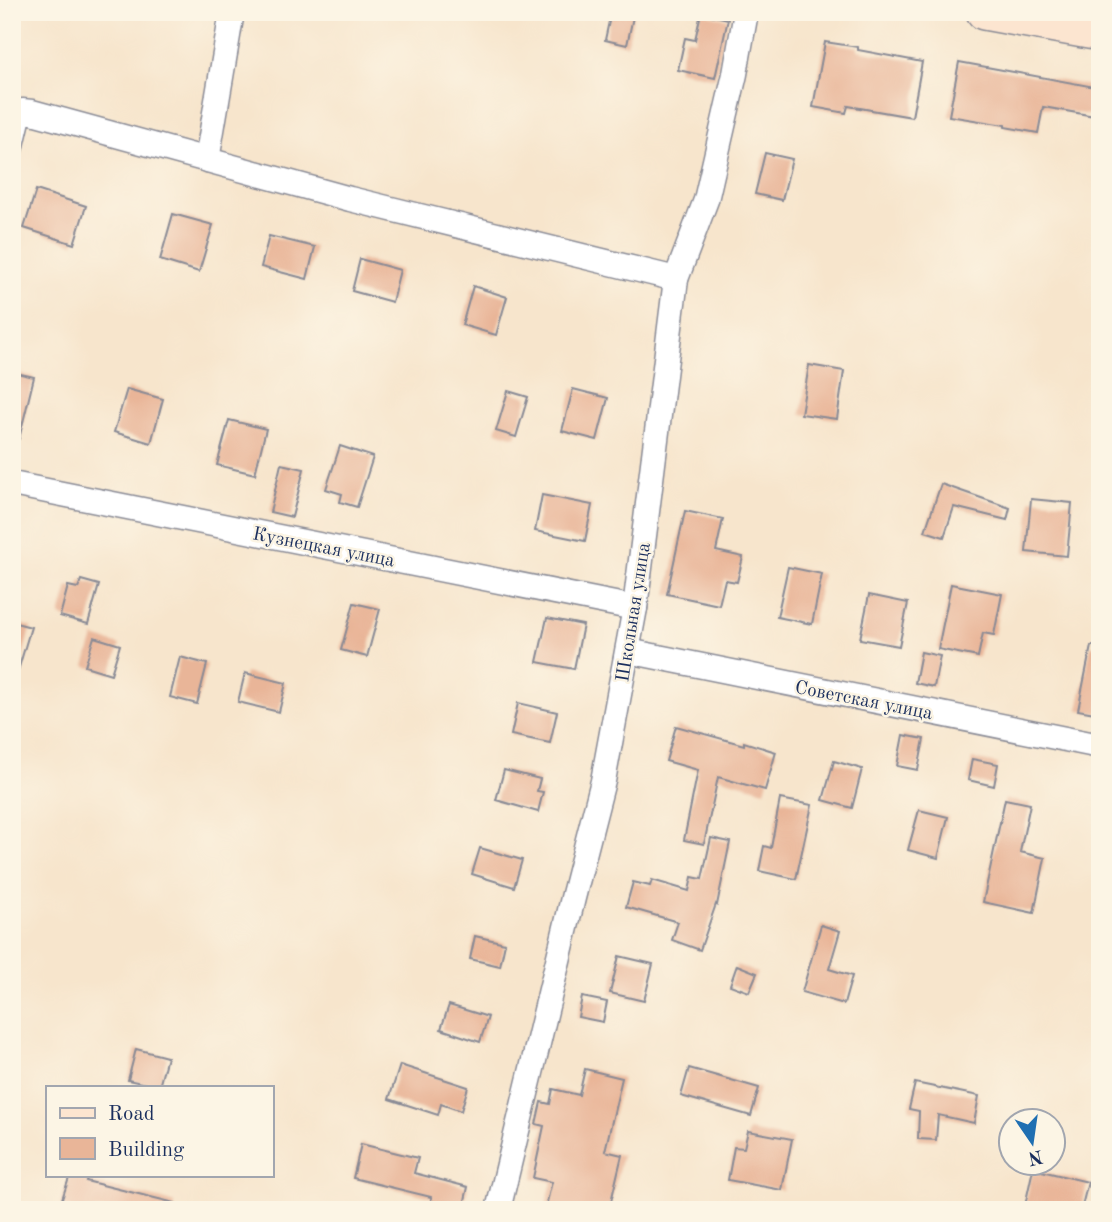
<svg xmlns="http://www.w3.org/2000/svg" width="1112" height="1222" viewBox="0 0 1112 1222" font-family="'Old Standard TT',serif">
<style>
.building{fill:#e9b598}
.lines{fill:none;stroke-linecap:round;stroke-linejoin:round}
.street-casing{stroke:#898a95;stroke-width:27}
.secondary-casing{stroke:#898a95;stroke-width:38}
.path{stroke:#898a95;stroke-width:4.5;stroke-dasharray:5 5;stroke-linecap:butt}
.street{stroke:#fff;stroke-width:24}
.secondary{stroke:#fce5d0;stroke-width:35}
.labels{text-anchor:middle;stroke-width:5;stroke-linejoin:round;paint-order:stroke}
.street-label{font-size:19px;fill:#1b2f5e;stroke:#fcf5e5}
</style>
<rect width="100%" height="100%" fill="#fcf5e5"/>
<filter id="ink" filterUnits="userSpaceOnUse"><feTurbulence type="fractalNoise" baseFrequency=".0143" numOctaves="2"/><feDisplacementMap in="SourceGraphic" scale="14" xChannelSelector="R" yChannelSelector="G"/><feConvolveMatrix kernelMatrix="1 2 1 2 8 2 1 2 1" color-interpolation-filters="sRGB"/></filter>
<filter id="wash" filterUnits="userSpaceOnUse"><feTurbulence type="fractalNoise" baseFrequency=".00686" numOctaves="4" result="noise"/><feDisplacementMap in="SourceGraphic" scale="28" xChannelSelector="R" yChannelSelector="G"/><feGaussianBlur stdDeviation="1.57" result="paint"/><feColorMatrix in="noise" values="0 0 0 0 0 0 0 0 0 0 0 0 0 0 0 0 0 1.4 0 .05"/><feComposite in="paint" operator="in"/></filter>
<g filter="url(#wash)">
<rect width="100%" height="100%" fill="#f7e5cc"/>
<g id="blocks">
<!-- building -->
<g class="building">
<polygon points="611,12 634,12 627,45 605,40"/>
<polygon points="701,13 728,19 715,78 678,70 685,38 695,40"/>
<polygon points="825,42 858,47 858,50 922,62 912,117 848,106 846,113 813,107"/>
<polygon points="959,62 1100,88 1100,117 1043,107 1038,133 1005,127 1005,125 949,116"/>
<polygon points="765,153 792,159 782,200 755,194"/>
<polygon points="36,190 86,206 74,244 24,228"/>
<polygon points="173,214 213,225 199,272 160,260"/>
<polygon points="269,236 315,247 307,279 261,267"/>
<polygon points="360,259 400,270 392,302 352,291"/>
<polygon points="473,286 507,297 496,335 462,325"/>
<polygon points="809,365 844,371 837,419 801,414"/>
<polygon points="12,372 34,377 19,439 12,438"/>
<polygon points="127,389 163,399 151,443 114,432"/>
<polygon points="573,389 608,398 597,440 562,431"/>
<polygon points="508,391 528,397 516,437 496,431"/>
<polygon points="229,420 266,429 255,474 217,465"/>
<polygon points="340,446 373,457 357,507 340,502 342,494 326,489"/>
<polygon points="281,464 304,469 292,517 270,512"/>
<polygon points="941,484 1010,508 1007,520 954,507 944,537 925,531"/>
<polygon points="542,495 592,505 585,541 535,531"/>
<polygon points="1031,499 1072,503 1067,556 1026,552"/>
<polygon points="685,511 723,519 716,551 743,557 737,582 725,580 719,605 667,594"/>
<polygon points="788,567 822,574 812,624 777,617"/>
<polygon points="81,580 99,585 88,624 60,616 68,586 78,588"/>
<polygon points="951,584 1002,594 994,635 983,633 978,657 938,649"/>
<polygon points="869,595 908,603 899,646 860,639"/>
<polygon points="354,603 380,609 367,657 341,650"/>
<polygon points="547,618 583,625 574,669 537,662"/>
<polygon points="12,622 31,627 17,674 12,674"/>
<polygon points="94,637 120,645 111,674 85,666"/>
<polygon points="1091,646 1100,646 1100,714 1078,710"/>
<polygon points="921,652 940,656 934,687 915,683"/>
<polygon points="180,657 207,664 197,704 170,697"/>
<polygon points="245,673 286,683 279,712 238,702"/>
<polygon points="518,703 557,712 550,743 511,735"/>
<polygon points="676,726 744,745 744,742 776,752 765,790 718,777 704,844 684,840 698,770 666,761"/>
<polygon points="903,735 924,739 918,770 897,766"/>
<polygon points="972,759 998,764 994,786 968,780"/>
<polygon points="834,761 862,769 852,808 823,800"/>
<polygon points="504,770 540,779 537,791 543,792 538,812 496,800"/>
<polygon points="780,799 812,805 796,879 759,871 764,846 771,848"/>
<polygon points="1005,799 1030,804 1020,852 1045,858 1034,913 983,902"/>
<polygon points="919,810 948,817 938,858 908,850"/>
<polygon points="711,838 730,842 717,905 716,904 700,950 672,940 678,922 626,907 633,882 650,886 652,880 689,891 692,877 702,879"/>
<polygon points="480,848 522,860 514,887 472,874"/>
<polygon points="821,925 840,931 829,969 852,976 844,1004 802,992"/>
<polygon points="475,936 505,943 500,966 470,959"/>
<polygon points="619,956 653,964 644,1001 610,993"/>
<polygon points="737,965 757,973 749,992 730,985"/>
<polygon points="582,997 607,1002 603,1022 578,1017"/>
<polygon points="449,1005 488,1017 480,1042 441,1029"/>
<polygon points="136,1049 167,1057 159,1087 128,1080"/>
<polygon points="400,1065 468,1087 461,1111 441,1104 438,1115 389,1099"/>
<polygon points="689,1068 759,1088 751,1116 681,1096"/>
<polygon points="585,1069 622,1078 605,1151 622,1155 609,1210 545,1210 552,1182 533,1178 544,1126 536,1124 541,1102 550,1104 553,1089 579,1095"/>
<polygon points="915,1083 979,1096 974,1123 938,1115 936,1140 918,1139 919,1111 909,1109"/>
<polygon points="748,1131 792,1139 782,1190 728,1180 734,1147 744,1148"/>
<polygon points="361,1144 418,1158 414,1173 468,1187 463,1209 431,1201 431,1197 353,1178"/>
<polygon points="1033,1169 1088,1182 1081,1210 1024,1210"/>
<polygon points="70,1175 88,1175 86,1181 175,1203 174,1210 75,1210 60,1205"/>
</g>
</g>
</g>
<g filter="url(#ink)">
<use href="#blocks" fill-opacity="0" stroke="#898a95" stroke-width="2"/>
<g class="lines">
<defs>
<g id="street">
<polyline points="12,145 18,120 22,111 32,112 350,199 676,279"/>
<polyline points="207,160 232,12"/>
<polyline points="12,484 635,608"/>
<polyline points="628,651 1100,746"/>
<polyline points="498,1210 573,898 603,781 635,608 676,279 706,200 735,74 746,12"/>
</g>
<polyline id="secondary" points="984,12 1100,33"/>
</defs>
<!-- street casing -->
<use href="#street" class="street-casing"/>
<!-- secondary casing -->
<use href="#secondary" class="secondary-casing"/>
<!-- path -->
<polyline class="path" points="12,1169 15,1210"/>
<!-- street -->
<use href="#street" class="street"/>
<!-- secondary -->
<use href="#secondary" class="secondary"/>
</g>
</g>
<g class="labels">
<!-- street labels -->
<g class="street-label">
<text transform="translate(324 546) rotate(11)" y="7">Кузнецкая улица</text>
<text transform="translate(632 612) rotate(-81)" y="7">Школьная улица</text>
<text transform="translate(864 699) rotate(11)" y="7">Советская улица</text>
</g>
</g>
<!-- margin -->
<rect width="1112" height="1222" fill="none" stroke="#fcf5e5" stroke-width="42"/>
<!-- legend -->
<rect x="46" y="1086" width="228" height="91" fill="#fcf5e5" stroke="#a2a6af" stroke-width="2"/>
<rect x="60" y="1108" width="35" height="10" fill="#fce5d0" stroke="#a2a6af" stroke-width="2"/>
<text x="108" y="1120" font-size="21" fill="#1b2f5e">Road</text>
<rect x="60" y="1138" width="35" height="21" fill="#e9b598" stroke="#a2a6af" stroke-width="2"/>
<text x="108" y="1156" font-size="21" fill="#1b2f5e">Building</text>
<!-- north arrow -->
<g transform="translate(1032 1142) rotate(167)"><circle r="33" fill="#fcf5e5" stroke="#a2a6af" stroke-width="2"/>
<path d="M0-5L12 26L0 18L-12 26Z" fill="#1f6fb2"/>
<text y="-10" font-size="19" font-weight="bold" text-anchor="middle" fill="#1b2f5e">N</text>
</g>
</svg>
